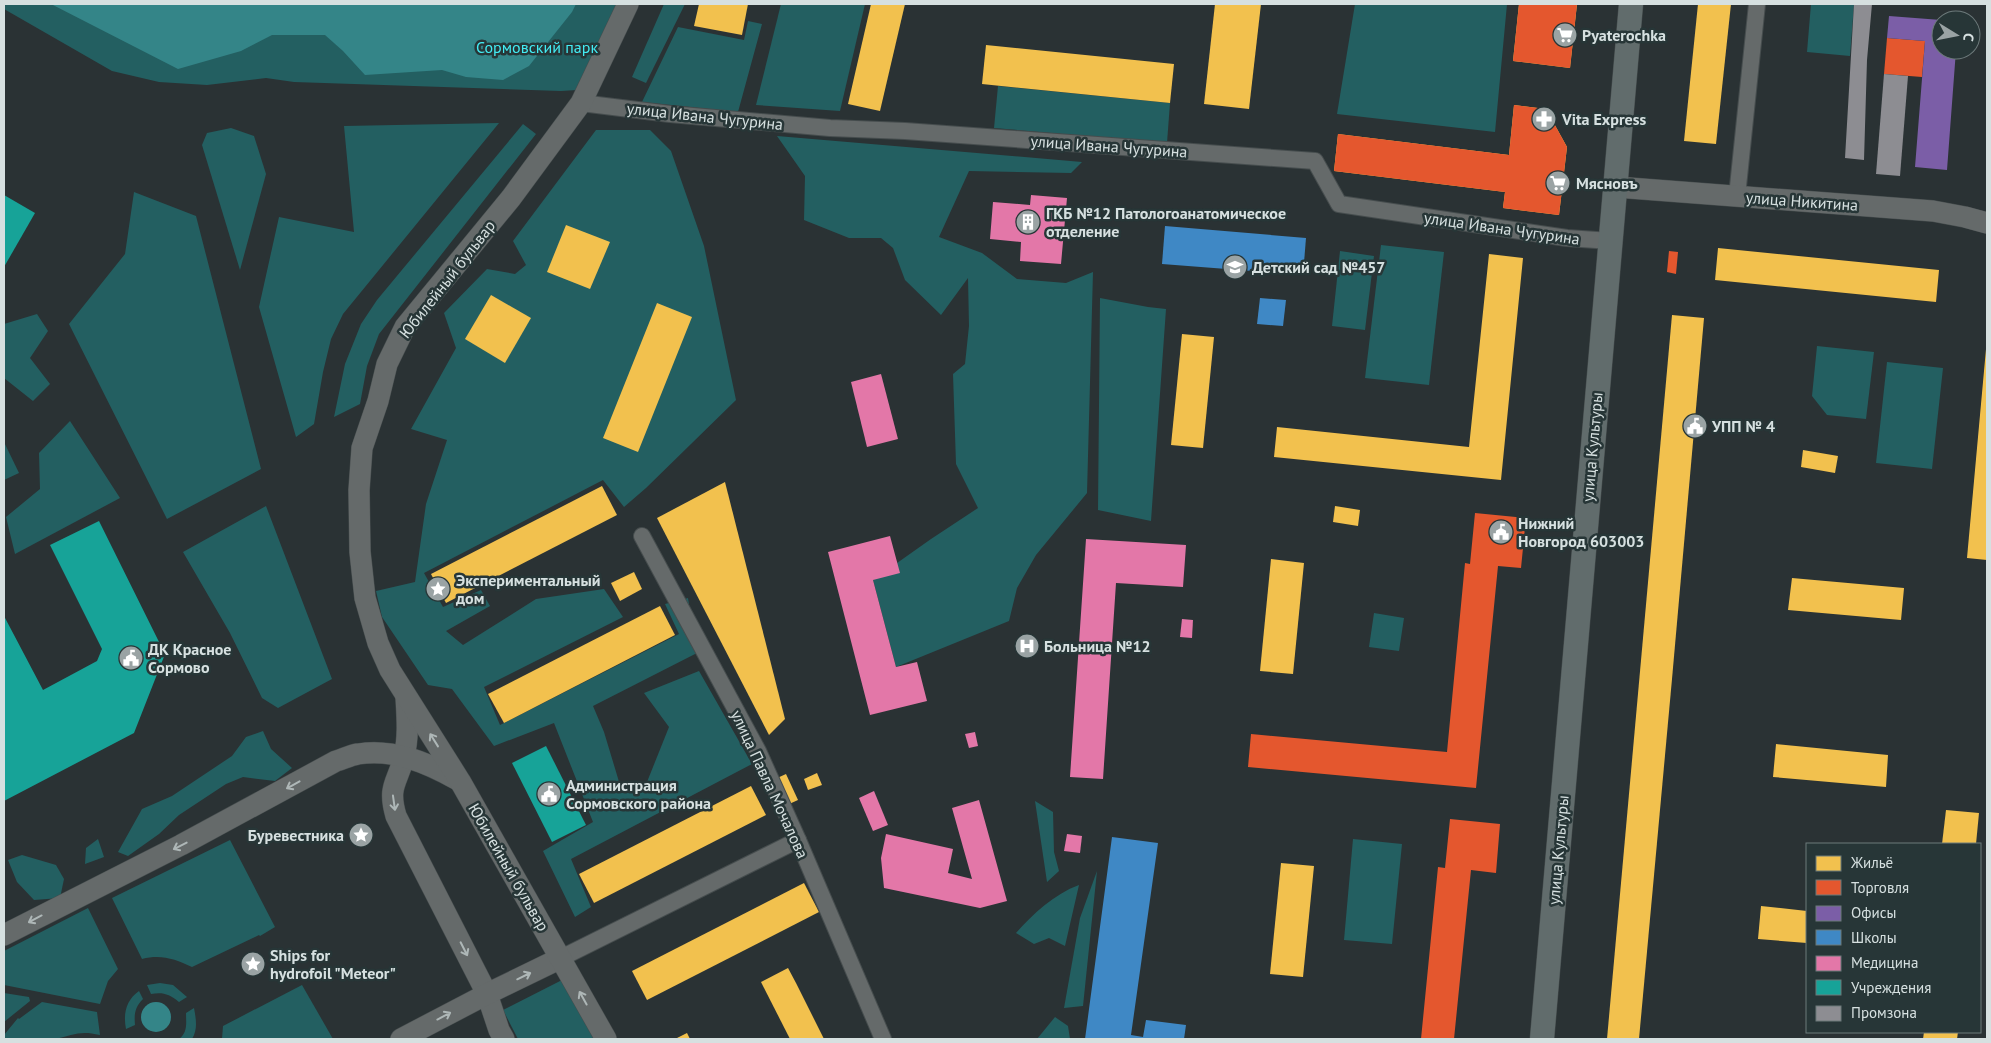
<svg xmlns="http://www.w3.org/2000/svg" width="1991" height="1043" viewBox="0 0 1991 1043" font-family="'PT Sans',sans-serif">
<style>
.green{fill:#235f61}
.water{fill:#348588}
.homes{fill:#f2c14e}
.shops{fill:#e4572e}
.offices{fill:#7b5ea7}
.schools{fill:#3f88c5}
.health{fill:#e377a8}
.public{fill:#17a398}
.industry{fill:#8d8d92}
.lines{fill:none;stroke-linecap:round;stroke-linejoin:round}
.minor-casing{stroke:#464d4e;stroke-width:18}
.tertiary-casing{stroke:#464d4e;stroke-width:22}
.secondary-casing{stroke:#464d4e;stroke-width:25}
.minor{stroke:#656a6a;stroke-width:16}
.tertiary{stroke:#656a6a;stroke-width:21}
.secondary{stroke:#616c6c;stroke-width:24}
.oneway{stroke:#aeb7b7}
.labels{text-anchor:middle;stroke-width:5;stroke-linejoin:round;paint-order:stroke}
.poi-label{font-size:16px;font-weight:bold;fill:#d6e0e0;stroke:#273637;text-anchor:start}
.park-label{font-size:16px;fill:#43ecf3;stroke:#273637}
.street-label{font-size:16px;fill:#d6e0e0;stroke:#273637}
</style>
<rect width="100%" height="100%" fill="#2a3234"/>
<!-- green -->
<g class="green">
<polygon points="4,4 621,4 577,90 561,91 294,82 266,78 207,85 159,82 112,71 4,9"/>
<polygon points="664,4 685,4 646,83 632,77"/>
<polygon points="781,4 865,4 840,111 756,105"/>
<polygon points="1355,4 1507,4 1495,132 1337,114"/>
<polygon points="1811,4 1854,4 1850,56 1807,52"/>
<polygon points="748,21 762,24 738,112 642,102 678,27 744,40"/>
<polygon points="998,86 1170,103 1167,143 994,128"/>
<polygon points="499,123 343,314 331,339 323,372 314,424 296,437 259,307 279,217 354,232 344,126"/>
<polygon points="523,124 536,134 379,334 367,366 360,404 334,417 345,364 361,324 377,300"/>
<polygon points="231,128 254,136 266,174 240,270 202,145 207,133"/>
<polygon points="596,130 650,130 671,151 704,246 736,400 646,488 624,507 603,480 424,573 443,607 481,590 490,606 446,631 463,645 536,599 604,589 623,617 484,687 500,725 679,634 665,604 688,598 697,653 593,706 604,732 620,785 647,782 669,727 644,693 699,671 752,764 571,859 591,907 575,917 543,851 593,822 554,723 494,746 452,689 428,685 382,617 376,591 415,582 426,504 447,440 411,429 456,348 444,313 487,269 515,274 526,265 513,241"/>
<polygon points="777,136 1082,162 1071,173 969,171 939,237 982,253 1017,279 1066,283 1093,272 1087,493 1036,555 1017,588 1009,621 896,667 873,580 931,539 978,508 956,464 953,374 965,364 969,326 968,278 941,315 905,280 893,248 881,238 849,238 804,220 805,176"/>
<polygon points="134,192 196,216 261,469 167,519 69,324 125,254"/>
<polygon points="1381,245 1444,252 1429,385 1365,378"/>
<polygon points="1340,251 1374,256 1365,330 1332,326"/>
<polygon points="1100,298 1148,307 1166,309 1151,521 1098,510"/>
<polygon points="37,314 48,331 30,358 50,384 33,401 4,378 4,324"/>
<polygon points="1817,346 1874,352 1866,419 1827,415 1812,396"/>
<polygon points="1887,362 1943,368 1932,469 1876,463"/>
<polygon points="70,421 120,498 15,554 6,517 40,489 39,453"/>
<polygon points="4,442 19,473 4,480"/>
<polygon points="266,506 332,679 278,708 262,698 230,633 183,552"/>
<polygon points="1374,613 1404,618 1399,651 1369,647"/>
<polygon points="263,731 271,749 292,768 275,781 243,777 226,784 179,815 159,834 128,856 118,852 142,809 172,796 232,756 246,737"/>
<polygon points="1035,801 1053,812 1054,852 1059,871 1047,882"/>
<polygon points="98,839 104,857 85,864 86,848"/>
<polygon points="1353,839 1402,844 1392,944 1344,940"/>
<path d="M230,840L275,927L260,936L259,935L192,967C175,959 161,954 142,959L112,898Z"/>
<polygon points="22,855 56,865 64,879 60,898 34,900 17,882 8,860"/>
<polygon points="1097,871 1083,1006 1064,1008 1080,918"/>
<path d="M1079,885L1065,946L1049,938L1034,944L1016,933C1033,914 1054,894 1079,885Z"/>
<polygon points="88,908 118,969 108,981 100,1004 4,985 4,951"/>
<polygon points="564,979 595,1039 518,1039 503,1010"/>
<path d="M160,983L173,985L187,997L179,1002C169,994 163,992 151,994L147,985Z"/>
<polygon points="302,985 333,1039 222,1039 223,1026"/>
<path d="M139,991L143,999C135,1007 134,1014 135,1025L126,1029C123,1014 126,1000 139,991Z"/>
<polygon points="4,993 29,997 30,1001 4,1022"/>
<path d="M42,1002L97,1012L100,1035C80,1030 73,1035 55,1039C39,1042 20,1039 4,1039V1035L18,1018L19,1019Z"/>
<path d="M194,1008C196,1019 198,1029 192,1039H179C188,1032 186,1023 186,1013Z"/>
<polygon points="1055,1017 1068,1026 1070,1039 1037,1039"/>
</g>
<!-- water -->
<g class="water">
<polygon points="51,4 576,4 572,12 529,66 503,80 466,77 442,70 365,75 343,51 325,35 272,35 241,51 178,69"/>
<circle cx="156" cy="1017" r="15"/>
</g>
<!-- homes -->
<g class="homes">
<polygon points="699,4 748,4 742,35 694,26"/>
<polygon points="871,4 905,4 880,111 848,104"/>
<polygon points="1215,4 1261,4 1249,109 1204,104"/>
<polygon points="1519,4 1577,4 1570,68 1513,61"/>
<polygon points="1698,4 1731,4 1716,144 1684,141"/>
<polygon points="986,45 1174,64 1170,103 982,84"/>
<polygon points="1514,105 1546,109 1567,147 1559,215 1503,208 1505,192 1334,171 1338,134 1509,155"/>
<polygon points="566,225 610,242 590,289 547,272"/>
<polygon points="1718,248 1939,270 1936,302 1715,280"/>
<polygon points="1489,254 1523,258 1501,480 1274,457 1277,427 1469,447"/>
<polygon points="491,295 531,318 505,363 465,339"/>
<polygon points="657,303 692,317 638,452 603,438"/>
<polygon points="1672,315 1704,318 1672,679 1639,1039 1607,1039"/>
<polygon points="1182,334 1214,337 1203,448 1171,445"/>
<polygon points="1986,349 1987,349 1987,560 1967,558"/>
<polygon points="1803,450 1838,456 1835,473 1801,467"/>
<polygon points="725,482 785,719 769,735 657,518"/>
<polygon points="602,486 617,515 446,603 431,574"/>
<polygon points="1335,506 1360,510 1358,526 1333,522"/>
<polygon points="1271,559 1304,563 1293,674 1260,671"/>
<polygon points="634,572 642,589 620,601 611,583"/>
<polygon points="1792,578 1904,588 1901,620 1788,610"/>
<polygon points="660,606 675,635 504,723 488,694"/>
<polygon points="1776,744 1888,755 1886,787 1773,777"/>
<polygon points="817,773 822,785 808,790 804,779"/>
<polygon points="786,774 798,800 787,805 775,779"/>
<polygon points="751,786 766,815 594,903 579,874"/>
<polygon points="1946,810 1979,813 1976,844 1942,844"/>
<polygon points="1281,863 1314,866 1303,977 1270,974"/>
<polygon points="804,883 819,912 647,1000 632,971"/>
<polygon points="1761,906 1807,911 1807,943 1758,939"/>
<polygon points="788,968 796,983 824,1039 790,1039 761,982"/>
<polygon points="1924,1032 1958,1032 1957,1039 1923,1039"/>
<polygon points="687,1033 690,1039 675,1039"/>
</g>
<!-- shops -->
<g class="shops">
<polygon points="1519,4 1577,4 1570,68 1513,61"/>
<polygon points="1887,38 1925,41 1922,77 1884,74"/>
<polygon points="1514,105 1546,109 1567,147 1559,215 1503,208 1505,192 1334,171 1338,134 1509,155"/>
<polygon points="1669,251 1678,252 1676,274 1667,272"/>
<polygon points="1475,513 1526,518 1521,568 1498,566 1476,788 1248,767 1251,734 1447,752 1465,563 1470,564"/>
<polygon points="1450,819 1500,824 1496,873 1471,870 1454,1039 1421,1039 1438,867 1445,868"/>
</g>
<!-- offices -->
<polygon class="offices" points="1889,16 1941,20 1941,50 1956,50 1947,170 1915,167 1925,41 1887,38"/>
<!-- schools -->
<g class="schools">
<polygon points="1165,226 1306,238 1303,275 1162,264"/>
<polygon points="1260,298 1286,300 1283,326 1257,324"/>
<polygon points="1112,837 1158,843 1131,1035 1143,1037 1146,1020 1186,1025 1184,1039 1085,1039"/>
</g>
<!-- health -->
<g class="health">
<polygon points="1031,195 1067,198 1061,264 1020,261 1021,242 990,239 993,202 1030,205"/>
<polygon points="881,374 898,439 867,447 851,382"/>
<polygon points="890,536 900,573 873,580 896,667 917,662 927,701 870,715 828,552"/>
<polygon points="1086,539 1186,545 1183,587 1116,583 1103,779 1070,777"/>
<polygon points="1182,619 1193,620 1192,638 1180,637"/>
<polygon points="975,732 978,746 969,748 965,734"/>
<polygon points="874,791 888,825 873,831 859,798"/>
<polygon points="979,800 1007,901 980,908 884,888 881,858 886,834 953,849 948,873 972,879 952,808"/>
<polygon points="1067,834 1082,836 1080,853 1064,851"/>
</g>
<!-- public -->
<g class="public">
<polygon points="4,195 35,213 4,267"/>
<polygon points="99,521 165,654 134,733 4,801 4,616 43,690 97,661 102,649 50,545"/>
<polygon points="546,746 586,825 552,842 512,763"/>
</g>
<!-- industry -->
<g class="industry">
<polygon points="1854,4 1872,4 1867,60 1864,160 1845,158"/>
<polygon points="1884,74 1908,76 1900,176 1876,174"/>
</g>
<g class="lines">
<defs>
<g id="minor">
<polyline points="581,103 670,114 830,128 905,131 1315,161 1339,204 1567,238 1611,241"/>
<polyline points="1737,196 1757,4"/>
<polyline points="642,536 758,751 798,840 883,1039"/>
<polyline points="561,958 798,840"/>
</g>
<g id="tertiary">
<polyline points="1616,187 1933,211 1965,217 1987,223"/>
<path d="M406,697C407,716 409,737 404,756C398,783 387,785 396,816L487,994L499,1030L504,1039"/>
<path d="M4,935L181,845L336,761C343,759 351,755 358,754C393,748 428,763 458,780"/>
<polyline points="401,1039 487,994 561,958"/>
<polyline points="606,1039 460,781 390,670 378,643 365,598 360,552 359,490 362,448 378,401 387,364 405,327 511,198 581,103 628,4"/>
</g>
<polyline id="secondary" points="1542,1039 1631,4"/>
</defs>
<!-- minor casing -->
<use href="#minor" class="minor-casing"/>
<!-- tertiary casing -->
<use href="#tertiary" class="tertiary-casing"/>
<!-- secondary casing -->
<use href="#secondary" class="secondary-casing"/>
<!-- minor -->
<use href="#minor" class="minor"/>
<!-- tertiary -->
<use href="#tertiary" class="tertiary"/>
<!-- secondary -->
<use href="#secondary" class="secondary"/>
</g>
<!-- one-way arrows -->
<defs><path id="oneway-shaft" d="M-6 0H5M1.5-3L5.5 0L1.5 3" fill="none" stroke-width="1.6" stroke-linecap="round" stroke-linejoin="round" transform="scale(1.25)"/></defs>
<g class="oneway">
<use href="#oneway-shaft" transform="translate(434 740) rotate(-122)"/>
<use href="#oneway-shaft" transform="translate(293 785) rotate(151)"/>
<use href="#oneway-shaft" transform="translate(394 803) rotate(82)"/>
<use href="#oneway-shaft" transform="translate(180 846) rotate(153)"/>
<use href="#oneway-shaft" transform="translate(35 919) rotate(152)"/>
<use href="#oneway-shaft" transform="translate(464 949) rotate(63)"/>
<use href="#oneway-shaft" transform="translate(524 976) rotate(-26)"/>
<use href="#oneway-shaft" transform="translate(583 998) rotate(-119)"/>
<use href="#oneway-shaft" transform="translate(444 1016) rotate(-28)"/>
</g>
<!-- icons -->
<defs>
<symbol id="supermarket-disc" viewBox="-11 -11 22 22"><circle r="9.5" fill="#9aa3a4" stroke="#273637"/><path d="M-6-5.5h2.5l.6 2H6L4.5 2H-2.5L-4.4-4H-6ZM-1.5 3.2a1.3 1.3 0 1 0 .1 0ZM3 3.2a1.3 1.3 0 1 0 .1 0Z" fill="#fff"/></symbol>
<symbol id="pharmacy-disc" viewBox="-11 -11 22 22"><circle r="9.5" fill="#9aa3a4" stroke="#273637"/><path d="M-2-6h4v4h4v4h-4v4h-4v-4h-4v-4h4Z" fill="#fff"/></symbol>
<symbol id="building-disc" viewBox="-11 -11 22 22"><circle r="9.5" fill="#9aa3a4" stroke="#273637"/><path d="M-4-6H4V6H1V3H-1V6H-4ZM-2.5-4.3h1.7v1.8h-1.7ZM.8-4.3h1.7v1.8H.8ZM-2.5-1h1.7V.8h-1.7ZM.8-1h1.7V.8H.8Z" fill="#fff"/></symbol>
<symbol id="school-disc" viewBox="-11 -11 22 22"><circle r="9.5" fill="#9aa3a4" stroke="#273637"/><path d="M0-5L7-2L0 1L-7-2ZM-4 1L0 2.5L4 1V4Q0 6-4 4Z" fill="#fff"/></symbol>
<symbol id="civic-disc" viewBox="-11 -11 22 22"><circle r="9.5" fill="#9aa3a4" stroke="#273637"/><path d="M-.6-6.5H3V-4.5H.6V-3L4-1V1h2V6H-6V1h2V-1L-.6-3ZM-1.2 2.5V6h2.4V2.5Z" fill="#fff"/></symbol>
<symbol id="sight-disc" viewBox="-11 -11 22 22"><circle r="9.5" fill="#9aa3a4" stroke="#273637"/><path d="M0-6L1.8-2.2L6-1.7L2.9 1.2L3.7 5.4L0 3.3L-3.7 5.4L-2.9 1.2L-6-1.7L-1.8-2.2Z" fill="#fff"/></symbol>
<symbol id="hospital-disc" viewBox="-11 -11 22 22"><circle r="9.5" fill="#9aa3a4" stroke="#273637"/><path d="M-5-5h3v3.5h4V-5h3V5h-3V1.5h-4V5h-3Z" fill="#fff"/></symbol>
</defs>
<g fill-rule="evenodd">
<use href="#supermarket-disc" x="1551" y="21" width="28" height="28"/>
<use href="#pharmacy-disc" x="1530" y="105" width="28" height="28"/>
<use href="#supermarket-disc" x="1544" y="169" width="28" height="28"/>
<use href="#building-disc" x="1014" y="208" width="28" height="28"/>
<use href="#school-disc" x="1221" y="253" width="28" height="28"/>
<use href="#civic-disc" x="1681" y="412" width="28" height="28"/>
<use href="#civic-disc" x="1487" y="518" width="28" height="28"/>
<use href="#sight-disc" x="424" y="575" width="28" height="28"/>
<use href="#hospital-disc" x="1013" y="632" width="28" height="28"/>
<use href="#civic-disc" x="117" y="644" width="28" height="28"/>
<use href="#civic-disc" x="535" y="780" width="28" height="28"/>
<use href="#sight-disc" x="347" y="821" width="28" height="28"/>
<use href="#sight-disc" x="239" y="950" width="28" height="28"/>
</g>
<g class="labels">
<!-- poi labels -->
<g class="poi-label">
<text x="1582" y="41">Pyaterochka</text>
<text x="1562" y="125">Vita Express</text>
<text x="1576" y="189">Мясновъ</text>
<text x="1046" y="219">ГКБ №12 Патологоанатомическое<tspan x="1046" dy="18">отделение</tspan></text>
<text x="1252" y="273">Детский сад №457</text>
<text x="1712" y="432">УПП № 4</text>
<text x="1518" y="529">Нижний<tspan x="1518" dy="18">Новгород 603003</tspan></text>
<text x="456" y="586">Экспериментальный<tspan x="456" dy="18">дом</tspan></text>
<text x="1044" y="652">Больница №12</text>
<text x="148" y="655">ДК Красное<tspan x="148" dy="18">Сормово</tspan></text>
<text x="566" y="791">Администрация<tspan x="566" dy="18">Сормовского района</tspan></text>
<text x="344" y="841" text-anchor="end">Буревестника</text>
<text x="270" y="961">Ships for<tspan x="270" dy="18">hydrofoil "Meteor"</tspan></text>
</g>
<!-- park labels -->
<g class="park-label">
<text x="537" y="53">Сормовский парк</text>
</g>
<!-- street labels -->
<g class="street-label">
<text transform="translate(705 116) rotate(6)" y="6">улица Ивана Чугурина</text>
<text transform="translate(1109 146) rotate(4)" y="6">улица Ивана Чугурина</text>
<text transform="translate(1802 201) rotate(4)" y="6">улица Никитина</text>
<text transform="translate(1502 228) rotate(8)" y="6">улица Ивана Чугурина</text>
<text transform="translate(447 279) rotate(-52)" y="6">Юбилейный бульвар</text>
<text transform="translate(1592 447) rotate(-85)" y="6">улица Культуры</text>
<text transform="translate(770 784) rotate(65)" y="6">улица Павла Мочалова</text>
<text transform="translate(1558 850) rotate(-85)" y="6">улица Культуры</text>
<text transform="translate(509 867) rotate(60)" y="6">Юбилейный бульвар</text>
</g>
</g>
<!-- border -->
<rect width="1991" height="1043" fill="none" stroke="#d6e0e0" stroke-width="10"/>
<!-- legend -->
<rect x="1806" y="843" width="175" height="190" fill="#273637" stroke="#6d7a7b"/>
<rect x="1816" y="856" width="25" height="15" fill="#f2c14e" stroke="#6d7a7b"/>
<text x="1851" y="868" font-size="15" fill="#d6e0e0">Жильё</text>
<rect x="1816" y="880" width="25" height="15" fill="#e4572e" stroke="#6d7a7b"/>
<text x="1851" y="893" font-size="15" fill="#d6e0e0">Торговля</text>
<rect x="1816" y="906" width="25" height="15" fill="#7b5ea7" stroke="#6d7a7b"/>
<text x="1851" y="918" font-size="15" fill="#d6e0e0">Офисы</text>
<rect x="1816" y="930" width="25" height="15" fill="#3f88c5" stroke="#6d7a7b"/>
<text x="1851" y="943" font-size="15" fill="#d6e0e0">Школы</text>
<rect x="1816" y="956" width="25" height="15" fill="#e377a8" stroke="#6d7a7b"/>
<text x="1851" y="968" font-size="15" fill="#d6e0e0">Медицина</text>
<rect x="1816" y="980" width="25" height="15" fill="#17a398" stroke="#6d7a7b"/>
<text x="1851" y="993" font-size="15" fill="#d6e0e0">Учреждения</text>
<rect x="1816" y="1006" width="25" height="15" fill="#8d8d92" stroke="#6d7a7b"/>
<text x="1851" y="1018" font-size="15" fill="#d6e0e0">Промзона</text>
<!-- north arrow -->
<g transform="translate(1956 35) rotate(100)"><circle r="24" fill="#273637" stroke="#6d7a7b"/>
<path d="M0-4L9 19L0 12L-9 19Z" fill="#9aa3a4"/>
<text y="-8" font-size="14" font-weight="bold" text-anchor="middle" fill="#d6e0e0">С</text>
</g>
</svg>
